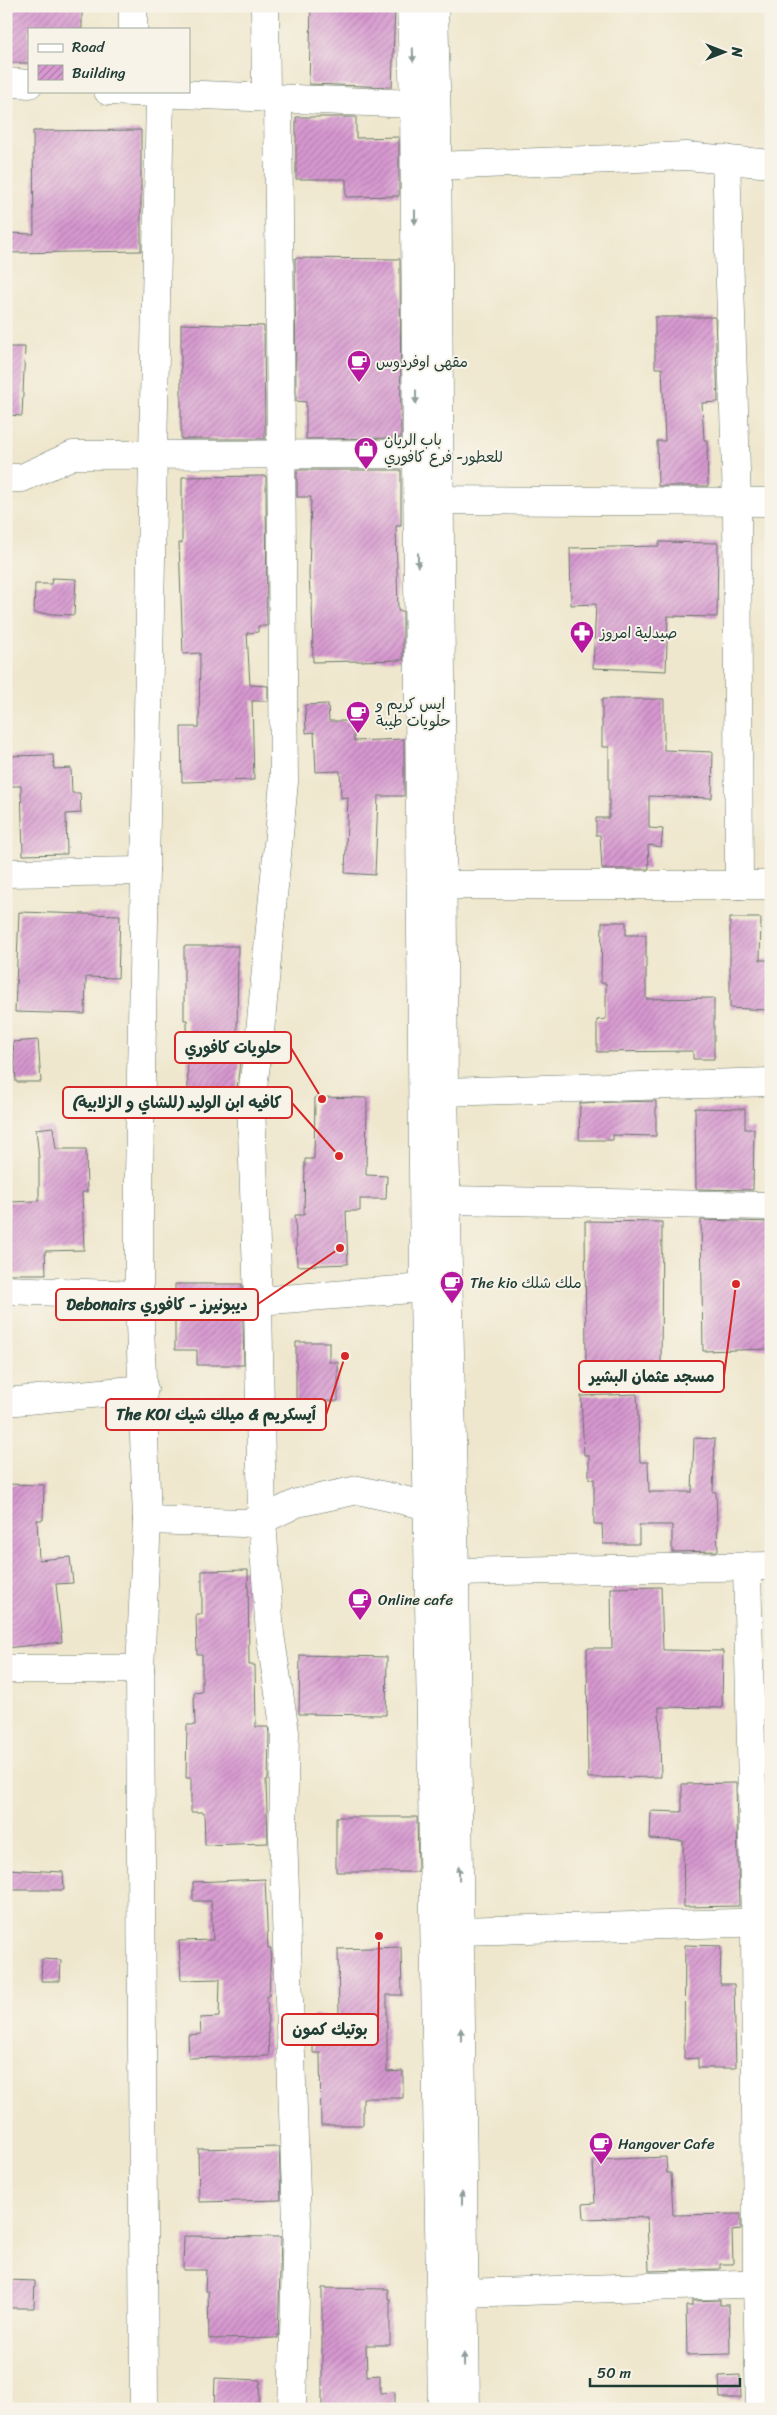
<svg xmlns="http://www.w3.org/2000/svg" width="777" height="2415" viewBox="0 0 777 2415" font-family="Sriracha,'Playpen Sans Arabic',sans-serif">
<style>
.building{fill:url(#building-hatch)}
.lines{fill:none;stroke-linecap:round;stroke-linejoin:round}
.minor-casing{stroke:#68786a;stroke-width:29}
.minor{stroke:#fff;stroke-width:28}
.oneway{fill:#8f9e9a}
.labels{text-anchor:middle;stroke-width:4;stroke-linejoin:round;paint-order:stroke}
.poi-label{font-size:15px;fill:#1f3d34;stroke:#f7f3e8;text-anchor:start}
.leader{fill:none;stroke:#d62828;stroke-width:2}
.callout-dot{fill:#d62828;stroke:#f7f3e8;stroke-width:2}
.callout{fill:#f7f3e8;stroke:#d62828;stroke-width:2}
.callout-label{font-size:16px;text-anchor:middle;font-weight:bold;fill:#1f3d34}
</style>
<defs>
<pattern id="building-hatch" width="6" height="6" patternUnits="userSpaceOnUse" patternTransform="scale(1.25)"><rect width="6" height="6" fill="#d798d0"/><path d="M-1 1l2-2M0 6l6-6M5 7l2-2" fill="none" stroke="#ae7daa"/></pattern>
</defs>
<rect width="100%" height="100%" fill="#f7f3e8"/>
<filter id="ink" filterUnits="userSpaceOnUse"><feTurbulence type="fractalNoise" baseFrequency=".02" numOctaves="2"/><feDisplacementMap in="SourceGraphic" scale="10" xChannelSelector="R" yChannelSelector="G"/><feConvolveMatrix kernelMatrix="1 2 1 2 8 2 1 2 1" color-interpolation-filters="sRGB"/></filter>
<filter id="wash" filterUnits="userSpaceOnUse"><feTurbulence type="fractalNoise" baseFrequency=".0096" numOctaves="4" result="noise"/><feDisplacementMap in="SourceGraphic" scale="20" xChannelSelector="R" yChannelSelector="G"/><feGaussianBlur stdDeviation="1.12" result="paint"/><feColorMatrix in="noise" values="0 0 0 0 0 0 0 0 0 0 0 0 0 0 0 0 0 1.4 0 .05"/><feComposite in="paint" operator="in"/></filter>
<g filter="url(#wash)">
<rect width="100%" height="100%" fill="#efe7cd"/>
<g id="blocks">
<!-- building -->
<g class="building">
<polygon points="6,6 82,6 82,29 29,29 29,63 6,63"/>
<polygon points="311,6 395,6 392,87 309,84"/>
<polygon points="296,117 356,117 356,138 399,137 399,196 346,197 346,179 296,179"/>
<polygon points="141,130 141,251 6,253 6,233 34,234 33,131"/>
<polygon points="295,258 400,259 401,438 306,439 306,402 296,401"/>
<polygon points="655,317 715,317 718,402 702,403 704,440 707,440 708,486 658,486 657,441 665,441 662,368 655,368"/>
<polygon points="181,324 264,326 265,439 181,439"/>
<polygon points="6,347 25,347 22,416 6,415"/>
<polygon points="297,470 401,470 401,526 396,526 398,611 403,611 403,660 313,662 312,594 310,594 309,575 311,497 297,497"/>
<polygon points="266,476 267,626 258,626 258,632 247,633 250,685 268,686 268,701 252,701 254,780 182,782 181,727 199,727 200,653 183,654 179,543 182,543 182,477"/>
<polygon points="659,542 718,543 717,617 668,616 666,671 593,668 596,604 571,605 570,548 659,546"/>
<polygon points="52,578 76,579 74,615 34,613 35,584 51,584"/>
<polygon points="602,699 664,699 664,750 713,752 712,798 649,796 649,828 663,829 661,847 648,845 649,869 602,869 600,835 596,835 596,818 609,818 609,747 602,747"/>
<polygon points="328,704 329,721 354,721 354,741 404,739 404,796 378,796 375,875 345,873 348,797 341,798 340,771 316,772 314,732 306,733 305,705"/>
<polygon points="53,755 54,769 71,768 72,793 80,793 81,813 66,814 67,854 23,855 21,786 6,786 6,756"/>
<polygon points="19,912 120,915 118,978 86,977 85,1014 15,1012"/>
<polygon points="730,918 761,918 760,960 771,960 769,1010 730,1008"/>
<polygon points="602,922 626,922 626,935 646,935 646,999 714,998 714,1059 693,1059 693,1051 597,1052 597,1020 606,1019 606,983 601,983"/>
<polygon points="184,946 238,946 237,1038 240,1038 240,1062 236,1096 188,1098 187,1020 184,1020"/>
<polygon points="38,1040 41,1082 16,1082 13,1042"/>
<polygon points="315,1097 367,1098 366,1175 387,1176 386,1199 360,1199 360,1211 346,1211 348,1264 297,1266 295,1215 304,1215 305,1159 314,1159"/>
<polygon points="656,1101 656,1136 613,1135 613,1140 579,1140 580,1103"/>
<polygon points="695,1108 745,1109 745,1129 754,1129 753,1190 696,1189"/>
<polygon points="53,1127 56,1149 86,1149 87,1192 82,1192 84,1250 45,1251 46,1274 6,1274 6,1214 9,1214 8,1202 39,1201 39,1158 36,1129"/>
<polygon points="701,1220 771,1222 771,1349 703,1351"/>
<polygon points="585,1221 662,1222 661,1363 586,1364"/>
<polygon points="175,1284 242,1284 244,1365 197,1365 197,1350 175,1350"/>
<polygon points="296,1342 329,1342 329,1362 338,1362 338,1401 296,1401"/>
<polygon points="637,1394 640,1462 648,1462 649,1492 692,1492 694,1438 715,1439 713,1492 716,1492 718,1551 672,1552 672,1525 639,1525 639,1544 603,1544 602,1524 594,1524 594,1479 589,1479 589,1455 584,1455 581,1396"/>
<polygon points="6,1484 44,1485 43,1520 37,1520 39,1560 70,1557 73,1583 56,1584 62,1642 6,1648"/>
<polygon points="248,1570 249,1665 255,1665 256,1727 268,1727 269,1733 268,1780 266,1780 268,1843 205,1845 204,1812 191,1812 191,1778 186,1778 187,1725 195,1725 194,1693 202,1692 202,1654 197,1654 196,1614 202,1614 202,1571"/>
<polygon points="661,1587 663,1650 723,1651 722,1708 659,1707 661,1777 588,1778 587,1648 612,1648 611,1588"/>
<polygon points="300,1655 387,1657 386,1715 299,1714"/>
<polygon points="736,1783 739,1906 684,1907 683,1841 650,1839 651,1811 682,1812 682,1784"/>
<polygon points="336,1817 417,1817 418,1872 336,1872"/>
<polygon points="6,1869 63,1872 64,1890 6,1890"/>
<polygon points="265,1879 268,1948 271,1948 269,1996 267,1996 269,2056 189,2058 188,2035 201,2034 200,2018 219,2017 220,1979 181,1980 179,1941 213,1940 211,1901 193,1901 193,1882"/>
<polygon points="685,1945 721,1946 720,1984 734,1984 736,2068 698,2068 698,2058 684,2059"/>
<polygon points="401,1947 402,1995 387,1995 387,2072 403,2071 403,2098 363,2098 363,2125 321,2125 320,2053 313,2053 313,2016 339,2016 338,1949"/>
<polygon points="42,1959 61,1960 60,1981 41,1981"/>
<polygon points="279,2147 281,2200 199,2202 198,2149"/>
<polygon points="666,2157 667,2173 671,2173 673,2215 741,2214 741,2229 732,2230 733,2264 720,2264 720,2269 649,2271 647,2217 584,2219 583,2204 595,2203 593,2160"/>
<polygon points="184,2236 281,2237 278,2338 209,2339 208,2291 205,2291 206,2270 183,2270"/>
<polygon points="6,2280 35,2281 34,2308 6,2308"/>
<polygon points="322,2288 388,2289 388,2299 390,2299 390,2345 366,2345 367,2376 380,2375 380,2393 395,2392 395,2409 322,2409"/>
<polygon points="720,2300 720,2305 729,2305 730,2354 687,2355 686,2306 692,2306 692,2301"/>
<polygon points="740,2375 741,2398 720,2398 719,2376"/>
<polygon points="215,2378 260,2380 258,2409 214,2409"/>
</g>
</g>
</g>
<g filter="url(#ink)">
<use href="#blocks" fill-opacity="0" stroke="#68786a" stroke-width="1"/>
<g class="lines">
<defs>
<g id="minor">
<polyline points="133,6 133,29"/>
<polyline points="265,6 266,98"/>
<polyline points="411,6 414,104 424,1288 442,2409"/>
<polyline points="434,6 437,129 444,1092 455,1572 466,2409"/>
<polyline points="6,82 29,84"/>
<polyline points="108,91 414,104"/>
<polyline points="278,99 284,782 260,1032 251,1104 258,1301 262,1520 270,1634 285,1732 283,1835 297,2221 292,2409"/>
<polyline points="726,159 737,502 739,885"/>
<polyline points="437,166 686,156 771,164"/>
<polyline points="6,478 22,478 73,455 416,454"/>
<polyline points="422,500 771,502"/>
<polyline points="6,873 145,871"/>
<polyline points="444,885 771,885"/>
<polyline points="444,1092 771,1082"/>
<polyline points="435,1187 448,1200 771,1206"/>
<polyline points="6,1290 139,1295"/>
<polyline points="258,1301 424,1288"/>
<polyline points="6,1402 144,1389"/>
<polyline points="147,1520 243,1523 262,1520 297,1503 358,1490 429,1506"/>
<polyline points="442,1560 455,1572 771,1566"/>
<polyline points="747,1566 755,1923 757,2284 760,2409"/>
<polyline points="6,1669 140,1669"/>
<polyline points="460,1931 771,1922"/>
<polyline points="463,2293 771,2283"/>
<polyline points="144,2409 140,1669 147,1520 139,1295 139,1178 160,95"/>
</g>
</defs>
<!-- minor casing -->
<use href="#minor" class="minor-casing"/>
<!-- minor -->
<use href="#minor" class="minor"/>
</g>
<!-- one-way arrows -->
<defs><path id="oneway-solid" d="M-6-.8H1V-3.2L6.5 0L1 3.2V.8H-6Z" transform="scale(1.25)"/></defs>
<g class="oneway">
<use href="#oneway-solid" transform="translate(413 55) rotate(88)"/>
<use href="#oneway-solid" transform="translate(415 217) rotate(90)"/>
<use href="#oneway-solid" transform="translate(416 397) rotate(90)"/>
<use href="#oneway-solid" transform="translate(418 560) rotate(90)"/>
<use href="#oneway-solid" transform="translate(459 1873) rotate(-91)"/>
<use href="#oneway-solid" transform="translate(461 2035) rotate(-91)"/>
<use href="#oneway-solid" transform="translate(462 2198) rotate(-90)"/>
<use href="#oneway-solid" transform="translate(464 2360) rotate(-91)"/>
</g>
</g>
<!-- icons -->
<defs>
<symbol id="cafe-pin" viewBox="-11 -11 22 30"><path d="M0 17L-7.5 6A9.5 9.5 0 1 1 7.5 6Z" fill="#b5179e" stroke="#f7f3e8"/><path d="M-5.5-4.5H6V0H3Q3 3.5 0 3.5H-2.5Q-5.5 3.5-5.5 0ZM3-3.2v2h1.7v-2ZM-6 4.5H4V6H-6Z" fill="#fff"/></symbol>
<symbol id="shop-pin" viewBox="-11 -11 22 30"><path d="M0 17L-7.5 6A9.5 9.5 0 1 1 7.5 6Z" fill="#b5179e" stroke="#f7f3e8"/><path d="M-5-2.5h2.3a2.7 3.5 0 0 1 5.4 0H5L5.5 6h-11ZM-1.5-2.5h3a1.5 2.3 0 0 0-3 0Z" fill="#fff"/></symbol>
<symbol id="pharmacy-pin" viewBox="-11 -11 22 30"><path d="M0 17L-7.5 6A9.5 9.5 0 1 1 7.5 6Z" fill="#b5179e" stroke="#f7f3e8"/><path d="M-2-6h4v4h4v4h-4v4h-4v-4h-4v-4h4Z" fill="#fff"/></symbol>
</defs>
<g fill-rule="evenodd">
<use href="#cafe-pin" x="345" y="348" width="28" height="38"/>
<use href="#shop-pin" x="352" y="435" width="28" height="38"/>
<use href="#pharmacy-pin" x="568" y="619" width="28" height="38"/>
<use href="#cafe-pin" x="344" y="699" width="28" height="38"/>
<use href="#cafe-pin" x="438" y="1269" width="28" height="38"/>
<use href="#cafe-pin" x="346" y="1586" width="28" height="38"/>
<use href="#cafe-pin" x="587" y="2130" width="28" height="38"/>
</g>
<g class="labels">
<!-- poi labels -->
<g class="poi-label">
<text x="376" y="367">مقهى اوفردوس</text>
<text x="384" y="445">باب الريان<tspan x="384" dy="17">للعطور- فرع كافوري</tspan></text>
<text x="600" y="638">صيدلية امروز</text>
<text x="376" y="709">ايس كريم و<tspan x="376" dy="17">حلويات طيبة</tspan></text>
<text x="470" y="1288">The kio ملك شلك</text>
<text x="378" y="1605">Online cafe</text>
<text x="618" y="2149">Hangover Cafe</text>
</g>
</g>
<!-- callouts -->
<path class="leader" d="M322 1099L291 1048M339 1156L292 1103M340 1248L258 1304M736 1284L724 1376M345 1356L326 1415M379 1936L378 2029"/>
<g class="callout-dot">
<circle cx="322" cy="1099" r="5"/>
<circle cx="339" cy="1156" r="5"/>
<circle cx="340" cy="1248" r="5"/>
<circle cx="736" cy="1284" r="5"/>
<circle cx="345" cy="1356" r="5"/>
<circle cx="379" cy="1936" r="5"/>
</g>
<g class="callout">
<rect x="175" y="1032" width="116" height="31" rx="5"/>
<rect x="63" y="1087" width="229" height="31" rx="5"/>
<rect x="56" y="1289" width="202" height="31" rx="5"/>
<rect x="579" y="1361" width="145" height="31" rx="5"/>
<rect x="106" y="1399" width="220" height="31" rx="5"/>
<rect x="282" y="2014" width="96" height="31" rx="5"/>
</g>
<g class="callout-label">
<text x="233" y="1053">حلويات كافوري</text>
<text x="177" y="1108">كافيه ابن الوليد (للشاي و الزلابية)</text>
<text x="157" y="1310">Debonairs ديبونيرز - كافوري</text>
<text x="652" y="1382">مسجد عثمان البشير</text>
<text x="216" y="1420">The KOI ٱيسكريم &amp; ميلك شيك</text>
<text x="330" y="2035">بوتيك كمون</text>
</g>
<!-- margin -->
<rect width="777" height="2415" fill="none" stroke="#f7f3e8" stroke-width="25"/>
<!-- legend -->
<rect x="28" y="28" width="162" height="65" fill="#f7f3e8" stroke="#a1aaa0"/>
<rect x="38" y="44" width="25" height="8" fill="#ffffff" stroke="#a1aaa0"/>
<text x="72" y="52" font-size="15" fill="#1f3d34">Road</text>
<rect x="38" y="65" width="25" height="15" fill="url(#building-hatch)" stroke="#a1aaa0"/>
<text x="72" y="78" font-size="15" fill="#1f3d34">Building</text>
<!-- north arrow -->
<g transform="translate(724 52) rotate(90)" stroke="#f7f3e8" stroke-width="4" paint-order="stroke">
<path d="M0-4L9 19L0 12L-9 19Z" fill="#1f3d34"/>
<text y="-8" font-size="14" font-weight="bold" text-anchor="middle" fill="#1f3d34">N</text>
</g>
<!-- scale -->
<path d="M590 2378v8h150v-8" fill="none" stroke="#1f3d34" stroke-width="2.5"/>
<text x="597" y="2378" font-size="15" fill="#1f3d34" stroke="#f7f3e8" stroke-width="4" paint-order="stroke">50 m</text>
</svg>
